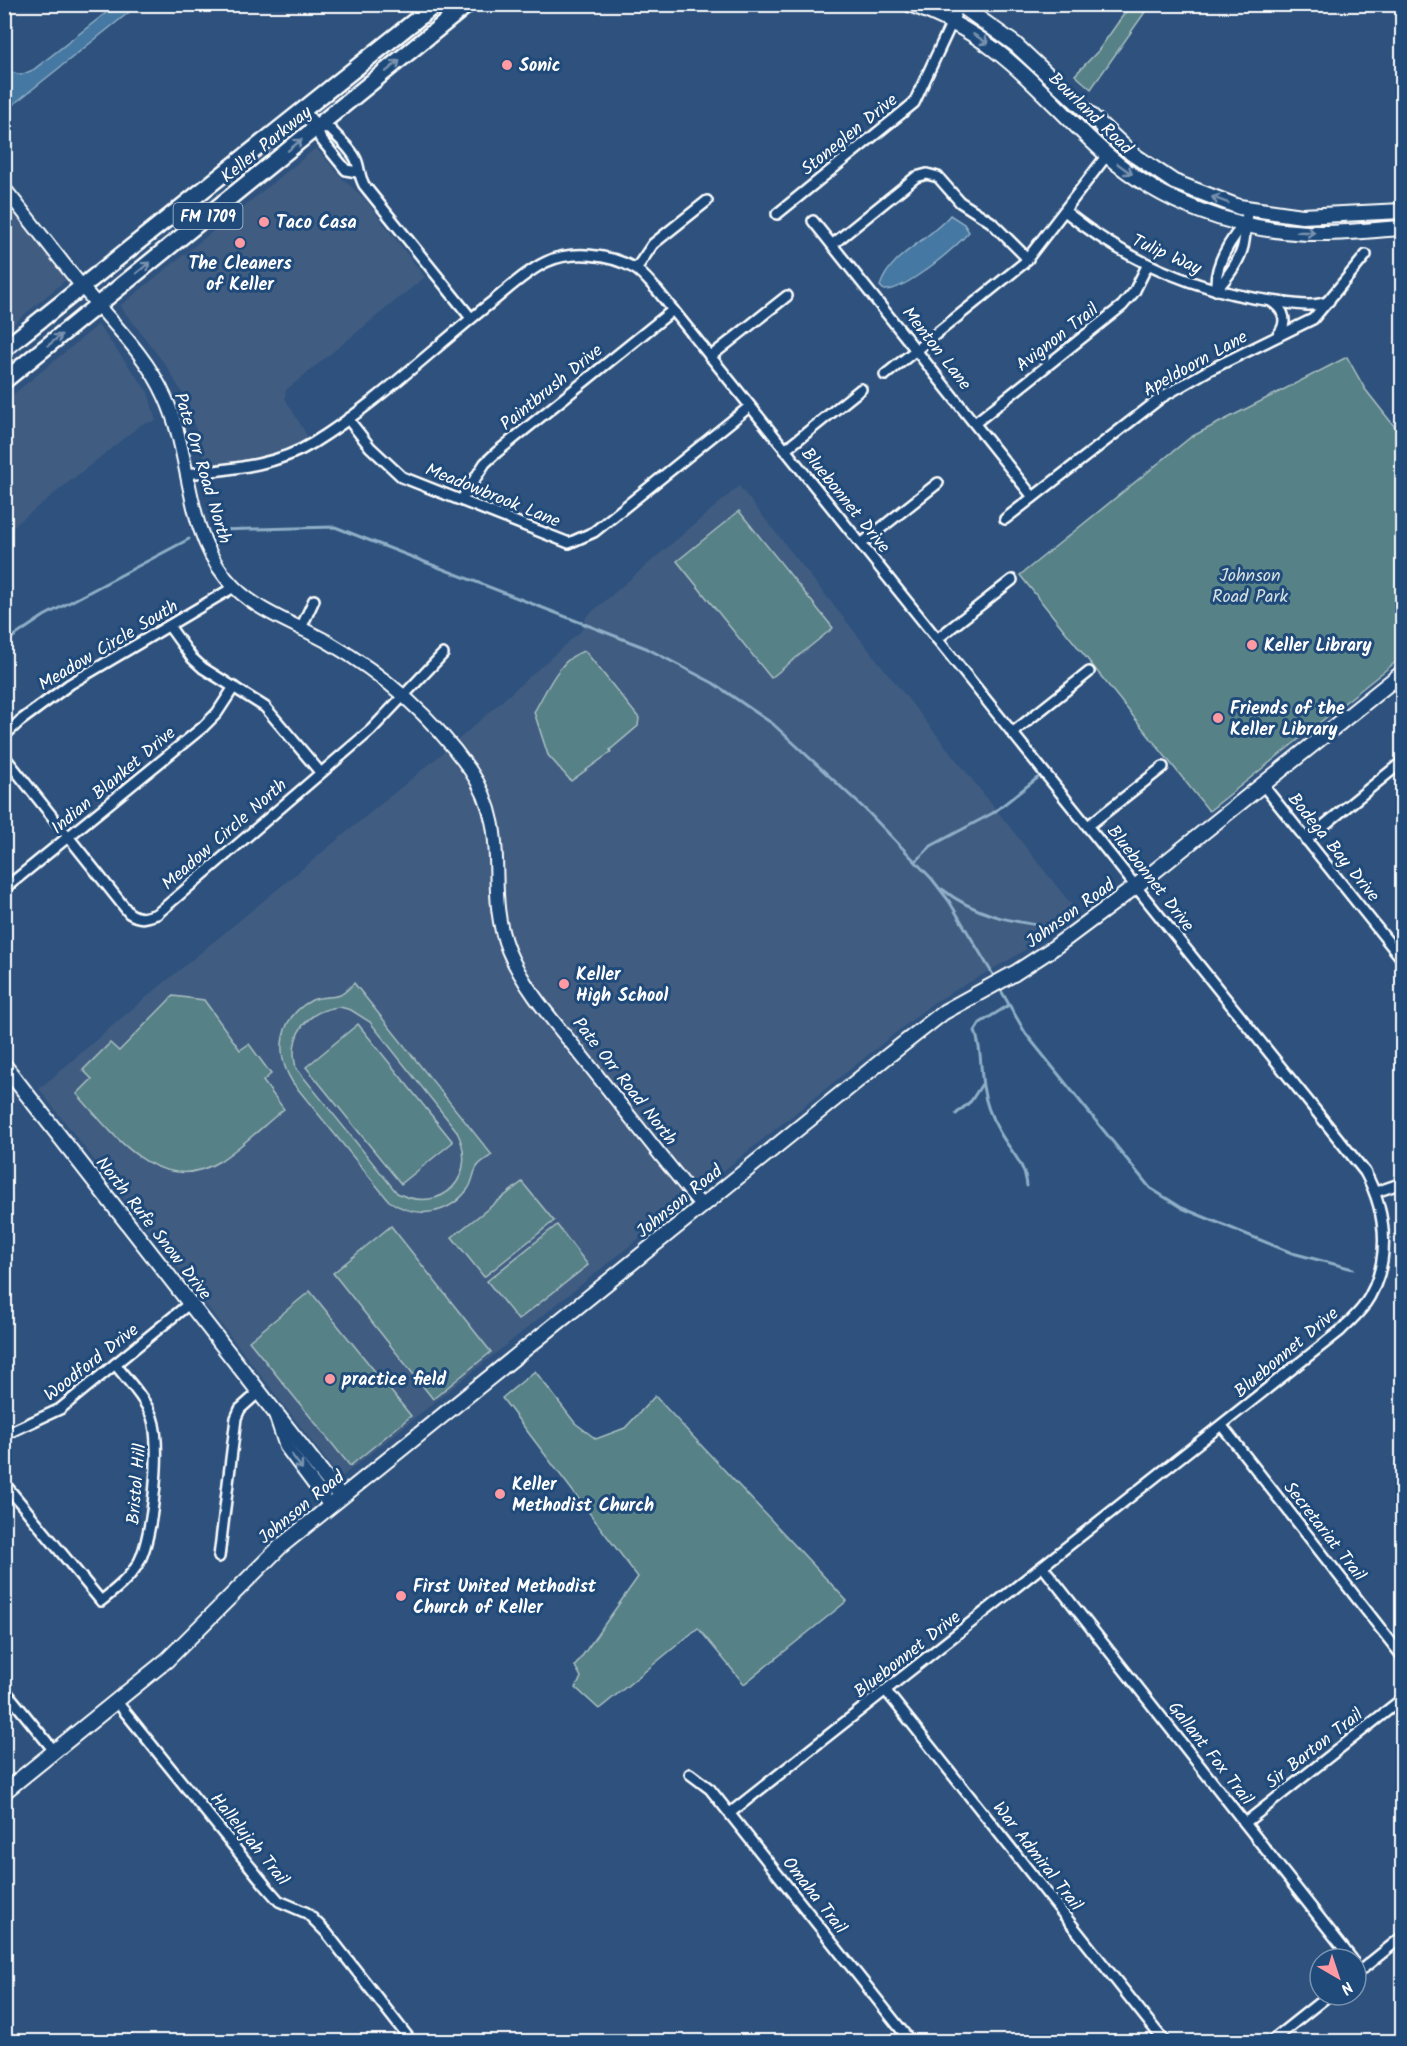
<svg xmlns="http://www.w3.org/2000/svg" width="1407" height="2046" viewBox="0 0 1407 2046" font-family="Kalam,sans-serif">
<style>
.built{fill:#3f5b81}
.green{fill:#578187;stroke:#abc0c3;stroke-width:1.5;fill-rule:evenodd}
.water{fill:#4478a2;stroke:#8faec7;stroke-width:1.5}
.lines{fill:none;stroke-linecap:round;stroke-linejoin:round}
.stream{stroke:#8faec7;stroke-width:3}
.minor-casing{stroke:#fff;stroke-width:14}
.tertiary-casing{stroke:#fff;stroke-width:16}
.secondary-casing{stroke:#fff;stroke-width:18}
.primary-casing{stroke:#fff;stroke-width:20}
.minor{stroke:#1f4a7a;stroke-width:9}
.tertiary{stroke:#1f4a7a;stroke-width:12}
.secondary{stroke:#1f4a7a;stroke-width:14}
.primary{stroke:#1f4a7a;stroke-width:15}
.oneway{stroke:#7992af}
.poi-dot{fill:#ff9aa2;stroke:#1f4a7a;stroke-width:2}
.labels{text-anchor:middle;stroke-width:6;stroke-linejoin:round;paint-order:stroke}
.shield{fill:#1f4a7a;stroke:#bcc9d7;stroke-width:1.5}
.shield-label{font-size:16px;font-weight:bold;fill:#fff}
.poi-label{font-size:18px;font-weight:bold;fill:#fff;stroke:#1f4a7a;text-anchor:start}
.street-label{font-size:18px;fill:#fff;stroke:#1f4a7a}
.park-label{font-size:18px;fill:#d5e0e1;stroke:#1f4a7a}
</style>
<rect width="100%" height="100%" fill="#2e527d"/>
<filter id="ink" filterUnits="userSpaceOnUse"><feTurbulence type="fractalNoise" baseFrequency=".0167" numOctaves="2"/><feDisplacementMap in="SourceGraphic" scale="12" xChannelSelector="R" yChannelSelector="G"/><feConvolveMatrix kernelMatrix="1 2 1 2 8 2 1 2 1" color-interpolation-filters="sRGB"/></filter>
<g filter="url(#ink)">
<!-- built -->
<g class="built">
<polygon points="316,148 342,178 364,198 425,277 286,390 285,398 309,439 263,458 206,466 188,403 167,367 120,306"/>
<polygon points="4,200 67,279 5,331 4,331"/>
<polygon points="98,325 148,392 156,421 142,424 5,533 5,401"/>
<polygon points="739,486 1079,914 1014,957 933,1003 340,1478 39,1089 126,1014 451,746 582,630 586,617"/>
</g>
<!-- green -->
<g class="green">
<polygon points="1131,4 1150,5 1091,89 1075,75 1098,51"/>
<polygon points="1347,357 1365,389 1402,436 1402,657 1209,811 1020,575 1191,437"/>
<polygon points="739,511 833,628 771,678 677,561"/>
<path d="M585,651L639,718L638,726L610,750L611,752L571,781L548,755L534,712C546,692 560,656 585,651Z"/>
<path d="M354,983L492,1155C488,1158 480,1162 477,1167C473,1173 473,1182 468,1189C448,1216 416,1219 389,1201L293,1083C274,1054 279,1017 312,1000C322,996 331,998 340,995C345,993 350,987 354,983ZM340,1007L351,1010L370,1022L456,1130C480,1174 444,1216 397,1193L296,1068C288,1035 306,1010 340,1007Z"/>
<path d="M173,996L204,1000L240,1050L249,1044L271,1074L263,1081L284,1109C263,1126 243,1146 220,1161C159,1199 113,1134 77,1094L92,1079L83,1070L110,1043L119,1051Z"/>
<polygon points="358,1024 453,1142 401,1184 306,1067"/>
<polygon points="522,1182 554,1221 484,1277 452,1237"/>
<polygon points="557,1225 588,1265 518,1320 487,1281"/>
<polygon points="391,1226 491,1352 433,1399 333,1273"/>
<polygon points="310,1291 411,1416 350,1466 249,1341"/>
<polygon points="535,1371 575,1423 596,1439 625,1428 655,1396 847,1601 744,1684 698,1628 599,1709 576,1688 581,1677 575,1666 638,1577 502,1398"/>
</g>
<!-- water -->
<g class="water">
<polygon points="116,5 138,5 5,111 5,70 21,75 33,70"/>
<path d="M950,215L964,224L969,232C955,248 904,292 884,290L880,286C891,253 929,241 950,215Z"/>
</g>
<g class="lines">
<!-- stream -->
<g class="stream">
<polyline points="217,530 335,527 646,648 713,683 773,724 868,812 932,879 949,901 995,978"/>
<polyline points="4,643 44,616 189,539"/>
<polyline points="916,861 931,846 993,813 1040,776"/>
<path d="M942,889C975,915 1012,922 1052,927"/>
<polyline points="999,987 1026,1034 1150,1188 1182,1208 1292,1253 1353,1269"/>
<path d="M1009,1005L980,1023L975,1031C982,1050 980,1066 983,1086C985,1100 991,1117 998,1129C1008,1149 1025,1162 1027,1186"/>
<polyline points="956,1114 971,1101 982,1084"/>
</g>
<defs>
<g id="minor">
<polyline points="304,110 318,127 320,138 346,170 357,172"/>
<path d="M318,127L329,128C337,137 353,150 357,162C360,171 359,176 364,185L471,318"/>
<path d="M1066,212C1129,263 1198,292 1279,302C1293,304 1316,308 1329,301"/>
<polyline points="777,214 914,103 960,5"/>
<polyline points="813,221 1033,497"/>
<polyline points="833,244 916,177 927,174 938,177 960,202 991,222 1028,259"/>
<polyline points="636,269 653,244 707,201"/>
<path d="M1216,290C1227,278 1242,258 1244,241C1246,230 1245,220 1248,209"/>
<path d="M1216,290C1214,266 1228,243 1244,224"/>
<path d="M1272,302C1285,310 1288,323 1278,335"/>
<polyline points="710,357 787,296"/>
<polyline points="885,375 1024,263 1107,155"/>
<polyline points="348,419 370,447 402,477 569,543 594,532 749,407"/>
<polyline points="975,423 1122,306 1134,292 1147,266"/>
<polyline points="785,450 861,389"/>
<path d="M187,474C230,469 276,466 313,443C376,404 430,351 488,305C506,291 525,272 546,262C572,250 609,254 634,268C643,273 650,283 657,290L1365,1172C1388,1214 1392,1266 1363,1307C1356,1316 1348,1323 1340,1331L730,1813"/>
<polyline points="462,499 485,463 497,452 673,310"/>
<polyline points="1005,519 1162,397 1209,370 1313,319 1366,255"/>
<polyline points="861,544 938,483"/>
<polyline points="169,626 192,658 203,668 265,707 320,772"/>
<polyline points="301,628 314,600"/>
<polyline points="937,639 1012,580"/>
<polyline points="1012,733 1089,672"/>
<polyline points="4,736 20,721 70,684 234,587"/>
<path d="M4,756L129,913C140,920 145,918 157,914L371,730L443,654"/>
<polyline points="1262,784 1402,959"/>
<polyline points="1088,826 1163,767"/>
<polyline points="1306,840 1402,762"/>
<polyline points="4,889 203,727 217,713 234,687"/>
<polyline points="1376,1192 1402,1183"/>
<polyline points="1222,1426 1402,1656"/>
<polyline points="4,1435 60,1409 190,1303"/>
<path d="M4,1483L101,1601C115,1590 130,1578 139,1562C153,1535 162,1445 152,1417C144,1397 128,1381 115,1364"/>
<polyline points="219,1557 236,1418 240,1409 259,1392"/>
<polyline points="1043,1567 1352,1959"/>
<polyline points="4,1689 55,1752"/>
<polyline points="886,1691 1165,2042"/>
<polyline points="117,1702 265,1885 279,1901 307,1913 326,1932 412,2042"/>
<polyline points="690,1774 710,1789 911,2042"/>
<polyline points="1245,1823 1402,1699"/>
<polyline points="1356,1974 1402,1937"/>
<polyline points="1270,2042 1329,1995"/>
</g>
<g id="tertiary">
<path d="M4,188C31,221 57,256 84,289C112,323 147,356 165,397C192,455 184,526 226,578C253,611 292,622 328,642C385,675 432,716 470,770C514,834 483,887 508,950C525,991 558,1026 585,1060C624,1109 662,1158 702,1206"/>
<polyline points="275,1414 286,1447 330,1506"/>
</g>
<g id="secondary">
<path d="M909,4C1002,36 1038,93 1107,155C1161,203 1235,230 1307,233C1338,234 1371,230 1402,228"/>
<polyline points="959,4 1015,44 1131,153 1174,182 1239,207 1302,216 1402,211"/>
<polyline points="4,1065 341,1497"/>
<polyline points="4,1792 167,1660 281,1546 889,1055 944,1012 1015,973 1052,949 1135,887 1402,673"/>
</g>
<g id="primary">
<polyline points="4,349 436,4"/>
<polyline points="4,381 468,4"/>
</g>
</defs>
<!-- minor casing -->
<use href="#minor" class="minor-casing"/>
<!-- tertiary casing -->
<use href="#tertiary" class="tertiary-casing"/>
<!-- secondary casing -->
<use href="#secondary" class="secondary-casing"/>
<!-- primary casing -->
<use href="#primary" class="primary-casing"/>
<!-- minor -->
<use href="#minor" class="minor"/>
<!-- tertiary -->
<use href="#tertiary" class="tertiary"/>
<!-- secondary -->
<use href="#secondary" class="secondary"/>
<!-- primary -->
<use href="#primary" class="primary"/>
</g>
<!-- one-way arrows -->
<defs><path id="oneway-shaft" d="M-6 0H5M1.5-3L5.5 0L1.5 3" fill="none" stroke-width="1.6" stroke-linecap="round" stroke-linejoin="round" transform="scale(1.5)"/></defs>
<g class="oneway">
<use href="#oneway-shaft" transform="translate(981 39) rotate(32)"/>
<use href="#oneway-shaft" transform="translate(393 66) rotate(-39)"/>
<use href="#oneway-shaft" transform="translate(295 145) rotate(-39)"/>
<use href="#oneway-shaft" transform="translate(1125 169) rotate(36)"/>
<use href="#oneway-shaft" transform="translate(1220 200) rotate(-160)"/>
<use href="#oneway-shaft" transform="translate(1306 232) rotate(2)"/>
<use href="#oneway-shaft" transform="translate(143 268) rotate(-39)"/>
<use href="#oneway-shaft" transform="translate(55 340) rotate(-39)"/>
<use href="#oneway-shaft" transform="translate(297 1462) rotate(53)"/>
</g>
</g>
<!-- markers -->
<g class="poi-dot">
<circle cx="507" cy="65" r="6"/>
<circle cx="264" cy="222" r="6"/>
<circle cx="240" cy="243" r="6"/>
<circle cx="1252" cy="645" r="6"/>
<circle cx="1218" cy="718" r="6"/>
<circle cx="564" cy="984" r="6"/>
<circle cx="330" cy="1379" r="6"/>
<circle cx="500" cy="1494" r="6"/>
<circle cx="401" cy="1596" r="6"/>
</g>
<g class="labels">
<!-- shield labels -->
<rect class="shield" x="173.5" y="203" width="69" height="26" rx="4.5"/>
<g class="shield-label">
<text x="208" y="222">FM 1709</text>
</g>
<!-- poi labels -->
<g class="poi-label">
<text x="519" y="71">Sonic</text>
<text x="276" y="228">Taco Casa</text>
<text x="240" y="269" text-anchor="middle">The Cleaners<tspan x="240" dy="21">of Keller</tspan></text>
<text x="1264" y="651">Keller Library</text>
<text x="1230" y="714">Friends of the<tspan x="1230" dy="21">Keller Library</tspan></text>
<text x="576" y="980">Keller<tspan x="576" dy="21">High School</tspan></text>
<text x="342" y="1385">practice field</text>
<text x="512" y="1490">Keller<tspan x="512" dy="21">Methodist Church</tspan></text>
<text x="413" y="1592">First United Methodist<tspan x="413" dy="21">Church of Keller</tspan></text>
</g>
<!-- street labels -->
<g class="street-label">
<text transform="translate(1091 113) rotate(44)" y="6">Bourland Road</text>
<text transform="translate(849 134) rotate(-39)" y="6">Stoneglen Drive</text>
<text transform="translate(266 144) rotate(-39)" y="6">Keller Parkway</text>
<text transform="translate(1167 254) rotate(24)" y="6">Tulip Way</text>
<text transform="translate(1057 337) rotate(-38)" y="6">Avignon Trail</text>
<text transform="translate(937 348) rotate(52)" y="6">Menton Lane</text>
<text transform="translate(1195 363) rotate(-29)" y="6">Apeldoorn Lane</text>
<text transform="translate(551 387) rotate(-39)" y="6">Paintbrush Drive</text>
<text transform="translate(203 468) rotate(73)" y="6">Pate Orr Road North</text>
<text transform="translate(493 495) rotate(22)" y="6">Meadowbrook Lane</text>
<text transform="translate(846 500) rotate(51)" y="6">Bluebonnet Drive</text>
<text transform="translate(108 645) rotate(-31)" y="6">Meadow Circle South</text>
<text transform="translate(113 780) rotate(-40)" y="6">Indian Blanket Drive</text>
<text transform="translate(224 834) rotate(-41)" y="6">Meadow Circle North</text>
<text transform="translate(1334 847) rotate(51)" y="6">Bodega Bay Drive</text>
<text transform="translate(1151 878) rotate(52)" y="6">Bluebonnet Drive</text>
<text transform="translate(1070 913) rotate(-36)" y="6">Johnson Road</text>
<text transform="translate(625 1081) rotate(52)" y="6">Pate Orr Road North</text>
<text transform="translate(679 1201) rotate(-39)" y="6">Johnson Road</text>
<text transform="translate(154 1228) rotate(52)" y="6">North Rufe Snow Drive</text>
<text transform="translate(1286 1352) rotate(-40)" y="6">Bluebonnet Drive</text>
<text transform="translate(91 1362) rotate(-38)" y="6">Woodford Drive</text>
<text transform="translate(136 1484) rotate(-85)" y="6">Bristol Hill</text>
<text transform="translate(301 1507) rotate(-39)" y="6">Johnson Road</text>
<text transform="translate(1325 1531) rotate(52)" y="6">Secretariat Trail</text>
<text transform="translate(907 1654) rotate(-38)" y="6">Bluebonnet Drive</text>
<text transform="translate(1314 1748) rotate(-38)" y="6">Sir Barton Trail</text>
<text transform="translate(1211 1753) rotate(52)" y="6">Gallant Fox Trail</text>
<text transform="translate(250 1839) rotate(51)" y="6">Hallelujah Trail</text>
<text transform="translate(1038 1856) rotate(52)" y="6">War Admiral Trail</text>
<text transform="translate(815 1895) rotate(52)" y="6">Omaha Trail</text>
</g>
<!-- park labels -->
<g class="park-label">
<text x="1250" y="581">Johnson<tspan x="1250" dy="21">Road Park</tspan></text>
</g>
</g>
<!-- margin -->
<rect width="1407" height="2046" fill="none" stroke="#1f4a7a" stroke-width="24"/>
<rect x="12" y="12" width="1383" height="2022" fill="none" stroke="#fff" stroke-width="2" filter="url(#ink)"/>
<!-- north arrow -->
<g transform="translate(1338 1977) rotate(141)"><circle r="28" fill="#1f4a7a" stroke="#7992af" stroke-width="1.5"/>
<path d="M0-4.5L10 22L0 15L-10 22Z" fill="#ff9aa2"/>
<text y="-9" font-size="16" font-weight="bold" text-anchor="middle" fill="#ffffff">N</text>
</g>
</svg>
